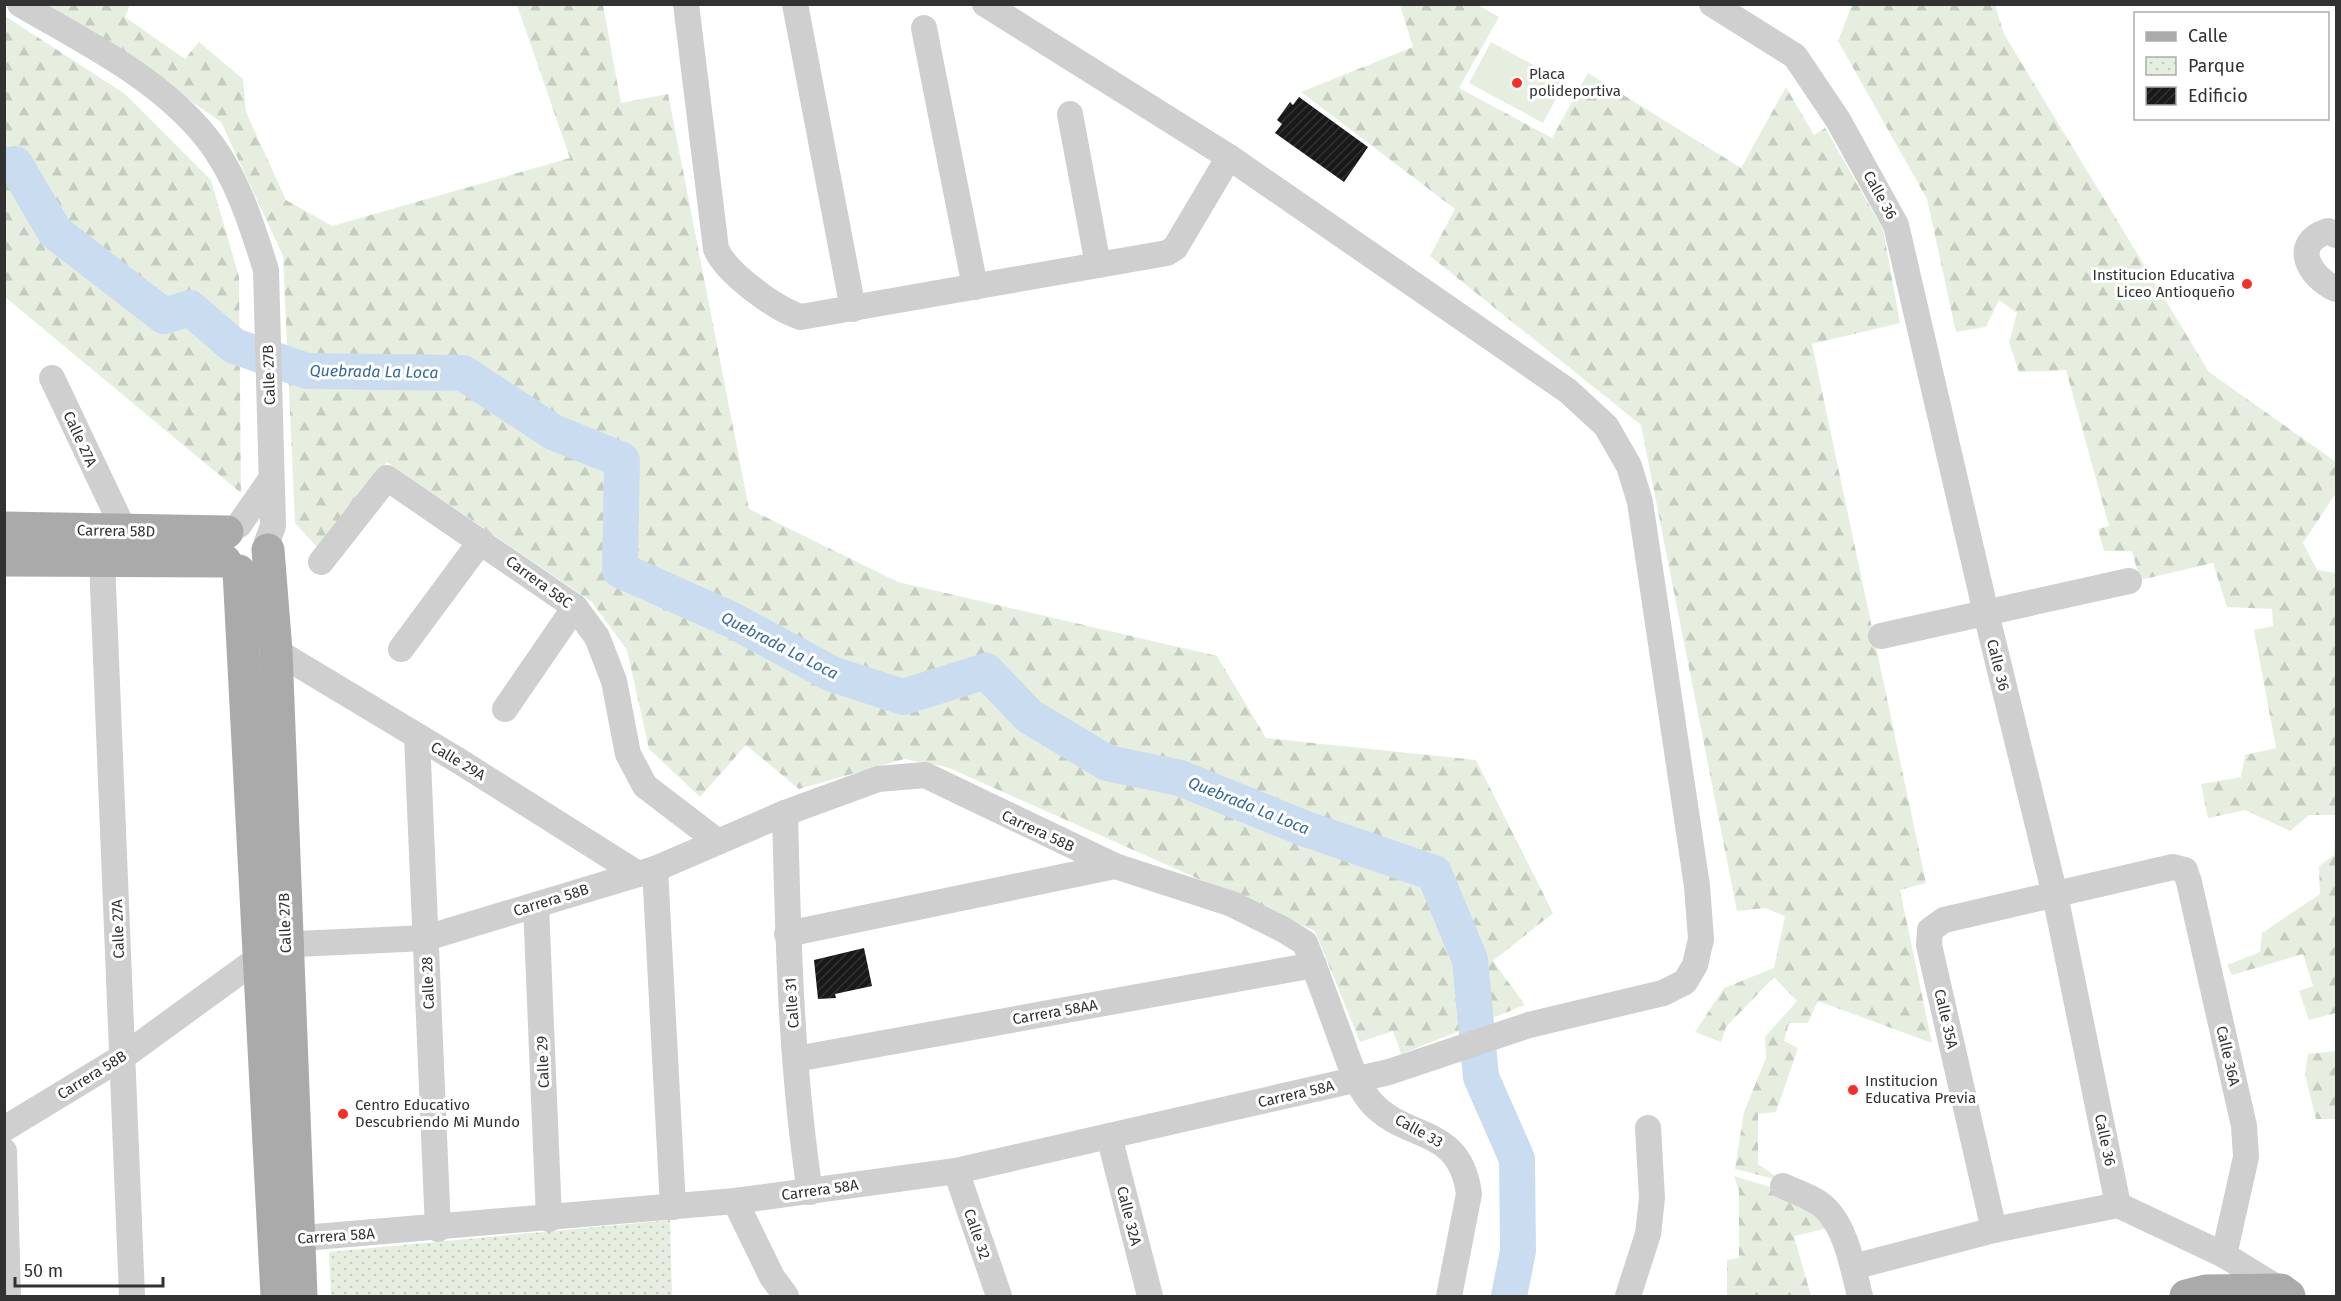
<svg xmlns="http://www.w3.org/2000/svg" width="2341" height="1301" viewBox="0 0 2341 1301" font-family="'Fira Sans',sans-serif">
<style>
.green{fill:#e6efdf}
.forest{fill:url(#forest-firs)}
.park{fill:url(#park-dots)}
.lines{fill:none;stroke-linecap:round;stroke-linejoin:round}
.river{stroke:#caddf0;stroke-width:36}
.building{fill:url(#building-hatch)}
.minor{stroke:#cfcfcf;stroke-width:26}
.major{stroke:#aaa;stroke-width:33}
.poi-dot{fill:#f62f26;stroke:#fff;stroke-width:2}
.labels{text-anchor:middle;stroke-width:6;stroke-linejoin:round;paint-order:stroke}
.poi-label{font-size:15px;fill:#323232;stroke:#fff;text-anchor:start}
.street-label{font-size:15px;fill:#323232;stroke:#fff}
.water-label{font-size:16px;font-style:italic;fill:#36699d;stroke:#fff}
</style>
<defs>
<pattern id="forest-firs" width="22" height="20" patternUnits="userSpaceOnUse" patternTransform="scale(1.5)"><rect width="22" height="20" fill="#e6efdf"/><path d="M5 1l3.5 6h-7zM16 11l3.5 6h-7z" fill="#c6cdc0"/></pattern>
<pattern id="park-dots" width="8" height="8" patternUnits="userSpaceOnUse" patternTransform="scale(1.5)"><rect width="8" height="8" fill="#e6efdf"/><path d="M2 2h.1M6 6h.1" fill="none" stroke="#c6cdc0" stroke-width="1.8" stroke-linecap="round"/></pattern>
<pattern id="building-hatch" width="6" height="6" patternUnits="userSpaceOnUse" patternTransform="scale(1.5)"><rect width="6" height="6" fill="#191919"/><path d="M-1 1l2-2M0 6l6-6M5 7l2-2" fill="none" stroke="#323232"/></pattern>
</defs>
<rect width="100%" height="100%" fill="#fff"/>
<!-- green -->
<polygon class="green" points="1491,42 1565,82 1543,123 1469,83"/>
<!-- forest -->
<g class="forest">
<polygon points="47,5 130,5 125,17 185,59 199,42 243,79 246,112 286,200 332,226 570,158 517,5 603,5 621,103 668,94 749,509 898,582 1217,656 1266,738 1476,760 1553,913 1493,961 1525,1005 1401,1054 1393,1031 1360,1042 1315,931 947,767 904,759 799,789 746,745 700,797 649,749 627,650 592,602 387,462 317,547 295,523 283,256 221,122 106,42"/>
<polygon points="1400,5 1478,5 1499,17 1459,88 1552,138 1588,73 1741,168 1786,87 1814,135 1825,128 1883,229 1900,323 1812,344 1926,883 1900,890 1932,1043 1818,1001 1808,1023 1789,1023 1784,1041 1798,1048 1776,1112 1758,1114 1758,1164 1782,1181 1735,1169 1744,1112 1766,1058 1765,1037 1797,1001 1774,977 1726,1027 1721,1042 1695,1032 1724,988 1774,968 1785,916 1765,908 1737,911 1641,425 1430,256 1455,209 1301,92 1413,47"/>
<polygon points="1852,5 1995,5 2004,34 2209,372 2336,462 2336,493 2303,543 2317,570 2336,573 2336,815 2309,815 2290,831 2245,810 2208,818 2201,784 2241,777 2245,755 2276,748 2254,630 2273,626 2272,609 2227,607 2213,563 2140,580 2132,551 2104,551 2098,529 2109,526 2066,370 2019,372 2009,342 2017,313 1999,300 1986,327 1956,332 1927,199 1838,41"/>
<polygon points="5,16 125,94 211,180 239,277 241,493 5,297"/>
<polygon points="2336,818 2336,1013 2309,1020 2299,991 2313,986 2303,954 2232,975 2227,965 2260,952 2262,933 2320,894 2319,866 2334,855"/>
<polygon points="2336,1051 2336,1122 2335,1119 2316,1119 2305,1074 2308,1054"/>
<polygon points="1734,1176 1790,1193 1833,1227 1794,1236 1811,1296 1727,1296 1727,1260 1739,1258 1739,1191"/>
</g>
<!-- park -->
<polygon class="park" points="670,1220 672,1296 331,1296 329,1252"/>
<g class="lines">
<!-- river -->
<polyline class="river" points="4,166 15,164 55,232 164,316 190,308 234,346 307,371 463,373 553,432 622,460 620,570 732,620 832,674 903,697 986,671 1029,716 1107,763 1180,778 1306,829 1434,873 1470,960 1481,1077 1517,1159 1518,1251 1509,1296"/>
</g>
<!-- building -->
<g class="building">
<polygon points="1299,97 1368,147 1344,182 1275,133 1282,124 1277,120 1290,102 1293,105"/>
<polygon points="864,948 872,986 835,994 836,998 818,999 814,960"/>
</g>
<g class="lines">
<!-- minor -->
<g class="minor">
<path d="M20,4C84,42 158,77 206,137C236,174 252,225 266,270L273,526L267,542"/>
<path d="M686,4L716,249C727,274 776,309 801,317L1167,253L1175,248L1229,157"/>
<polyline points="795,4 853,309"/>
<polyline points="1712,4 1795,56 1838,120 1896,225 1986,613 2055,895 2118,1205"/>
<polyline points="924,28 975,287"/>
<polyline points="1070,114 1098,265"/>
<path d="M2336,235L2328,231C2290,243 2309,277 2336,289"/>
<polyline points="52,378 125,532"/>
<polyline points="239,525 271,479"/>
<polyline points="102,561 132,1296"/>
<polyline points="321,562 387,478 575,607 597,637 614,681 628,754 645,786 717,841"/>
<polyline points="1881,636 2129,581"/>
<polyline points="401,649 481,541"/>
<polyline points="276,651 459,761 638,874"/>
<polyline points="505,709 575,607"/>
<polyline points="417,737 438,1229"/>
<path d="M785,813C788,940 791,1067 810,1192"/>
<polyline points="655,869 673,1207"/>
<polyline points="536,905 549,1219"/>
<polyline points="787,934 1115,866"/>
<polyline points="796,1059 1314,965"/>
<path d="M4,1129L124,1056L249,965L297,944L426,938L655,869L785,813L878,779L925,775L1115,866L1232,904L1284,930L1305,943C1317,973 1328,1004 1339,1034C1348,1058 1354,1081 1370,1101C1405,1142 1460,1124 1469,1194L1449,1296"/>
<polyline points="1109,1136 1150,1296"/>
<polyline points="4,1151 8,1296"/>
<polyline points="956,1171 999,1296"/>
<path d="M1783,1186C1796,1192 1815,1198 1825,1208C1847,1229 1853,1269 1860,1296"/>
<polyline points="735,1201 772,1277 786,1296"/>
<polyline points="2118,1205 2224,1255 2281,1290"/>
<polyline points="1994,1230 1929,945 1930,930 1944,920 2173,867 2185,870 2189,882 2244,1126 2246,1157 2224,1255"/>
<polyline points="280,1240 735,1201 956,1171 1389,1072 1529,1025 1663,993 1685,982 1695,965 1701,939 1697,886 1640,502 1629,466 1606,426 1568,391 1229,157 985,4"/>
<polyline points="1853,1267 1994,1230 2118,1205"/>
<polyline points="1628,1296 1648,1234 1652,1198 1648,1128"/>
</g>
<!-- major -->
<g class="major">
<polyline points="4,528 227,532"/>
<polyline points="268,550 276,651 301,1296"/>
<polyline points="4,560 225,561"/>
<polyline points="239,571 277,1296"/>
<polyline points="2186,1296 2206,1291 2281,1290 2289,1296"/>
</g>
</g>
<!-- markers -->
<g class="poi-dot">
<circle cx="1517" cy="83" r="6"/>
<circle cx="2247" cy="284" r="6"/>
<circle cx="1853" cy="1090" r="6"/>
<circle cx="343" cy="1114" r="6"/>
</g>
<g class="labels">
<!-- poi labels -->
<g class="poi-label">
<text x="1529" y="79">Placa<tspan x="1529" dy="17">polideportiva</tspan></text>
<text x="2235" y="280" text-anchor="end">Institucion Educativa<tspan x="2235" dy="17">Liceo Antioqueño</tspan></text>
<text x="1865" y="1086">Institucion<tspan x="1865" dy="17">Educativa Previa</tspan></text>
<text x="355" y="1110">Centro Educativo<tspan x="355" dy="17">Descubriendo Mi Mundo</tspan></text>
</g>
<!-- street labels -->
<g class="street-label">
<text transform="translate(1880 195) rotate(61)" y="5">Calle 36</text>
<text transform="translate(269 375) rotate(-92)" y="5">Calle 27B</text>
<text transform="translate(80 439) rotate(65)" y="5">Calle 27A</text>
<text transform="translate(116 531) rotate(1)" y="5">Carrera 58D</text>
<text transform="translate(539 582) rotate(36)" y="5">Carrera 58C</text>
<text transform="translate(1998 665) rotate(76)" y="5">Calle 36</text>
<text transform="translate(458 761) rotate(31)" y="5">Calle 29A</text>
<text transform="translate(1038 831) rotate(25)" y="5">Carrera 58B</text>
<text transform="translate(551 900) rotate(-17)" y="5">Carrera 58B</text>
<text transform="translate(285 923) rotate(-92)" y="5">Calle 27B</text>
<text transform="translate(118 929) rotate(-92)" y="5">Calle 27A</text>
<text transform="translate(428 983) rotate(-92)" y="5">Calle 28</text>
<text transform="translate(792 1003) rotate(-94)" y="5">Calle 31</text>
<text transform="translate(1055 1012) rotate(-10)" y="5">Carrera 58AA</text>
<text transform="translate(1946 1019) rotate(77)" y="5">Calle 35A</text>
<text transform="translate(2228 1056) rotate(77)" y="5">Calle 36A</text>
<text transform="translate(543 1062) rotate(-92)" y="5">Calle 29</text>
<text transform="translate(92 1075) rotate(-32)" y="5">Carrera 58B</text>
<text transform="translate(1296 1094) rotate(-13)" y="5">Carrera 58A</text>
<text transform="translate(1419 1131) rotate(29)" y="5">Calle 33</text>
<text transform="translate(2105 1140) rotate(78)" y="5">Calle 36</text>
<text transform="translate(820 1190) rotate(-8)" y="5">Carrera 58A</text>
<text transform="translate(1129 1216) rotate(76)" y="5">Calle 32A</text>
<text transform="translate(977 1234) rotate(71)" y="5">Calle 32</text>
<text transform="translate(336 1236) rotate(-4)" y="5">Carrera 58A</text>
</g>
<!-- water labels -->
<g class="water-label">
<text transform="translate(374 371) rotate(1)" y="6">Quebrada La Loca</text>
<text transform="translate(780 645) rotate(27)" y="6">Quebrada La Loca</text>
<text transform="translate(1249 805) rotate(22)" y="6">Quebrada La Loca</text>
</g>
</g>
<!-- border -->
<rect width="2341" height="1301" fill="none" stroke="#323232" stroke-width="12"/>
<!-- legend -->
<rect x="2134" y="12" width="195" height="108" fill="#ffffff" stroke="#adadad" stroke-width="1.5"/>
<rect x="2146" y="32" width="30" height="9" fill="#aaaaaa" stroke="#adadad" stroke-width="1.5"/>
<text x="2188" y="42" font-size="18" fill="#323232">Calle</text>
<rect x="2146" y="57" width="30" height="18" fill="url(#park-dots)" stroke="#adadad" stroke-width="1.5"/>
<text x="2188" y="72" font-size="18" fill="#323232">Parque</text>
<rect x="2146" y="87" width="30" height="18" fill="url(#building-hatch)" stroke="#adadad" stroke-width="1.5"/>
<text x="2188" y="102" font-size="18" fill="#323232">Edificio</text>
<!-- scale -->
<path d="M15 1277v9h148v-9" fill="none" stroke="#323232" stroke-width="3"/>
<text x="24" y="1277" font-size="18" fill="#323232" stroke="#ffffff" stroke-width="4.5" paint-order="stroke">50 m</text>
</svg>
